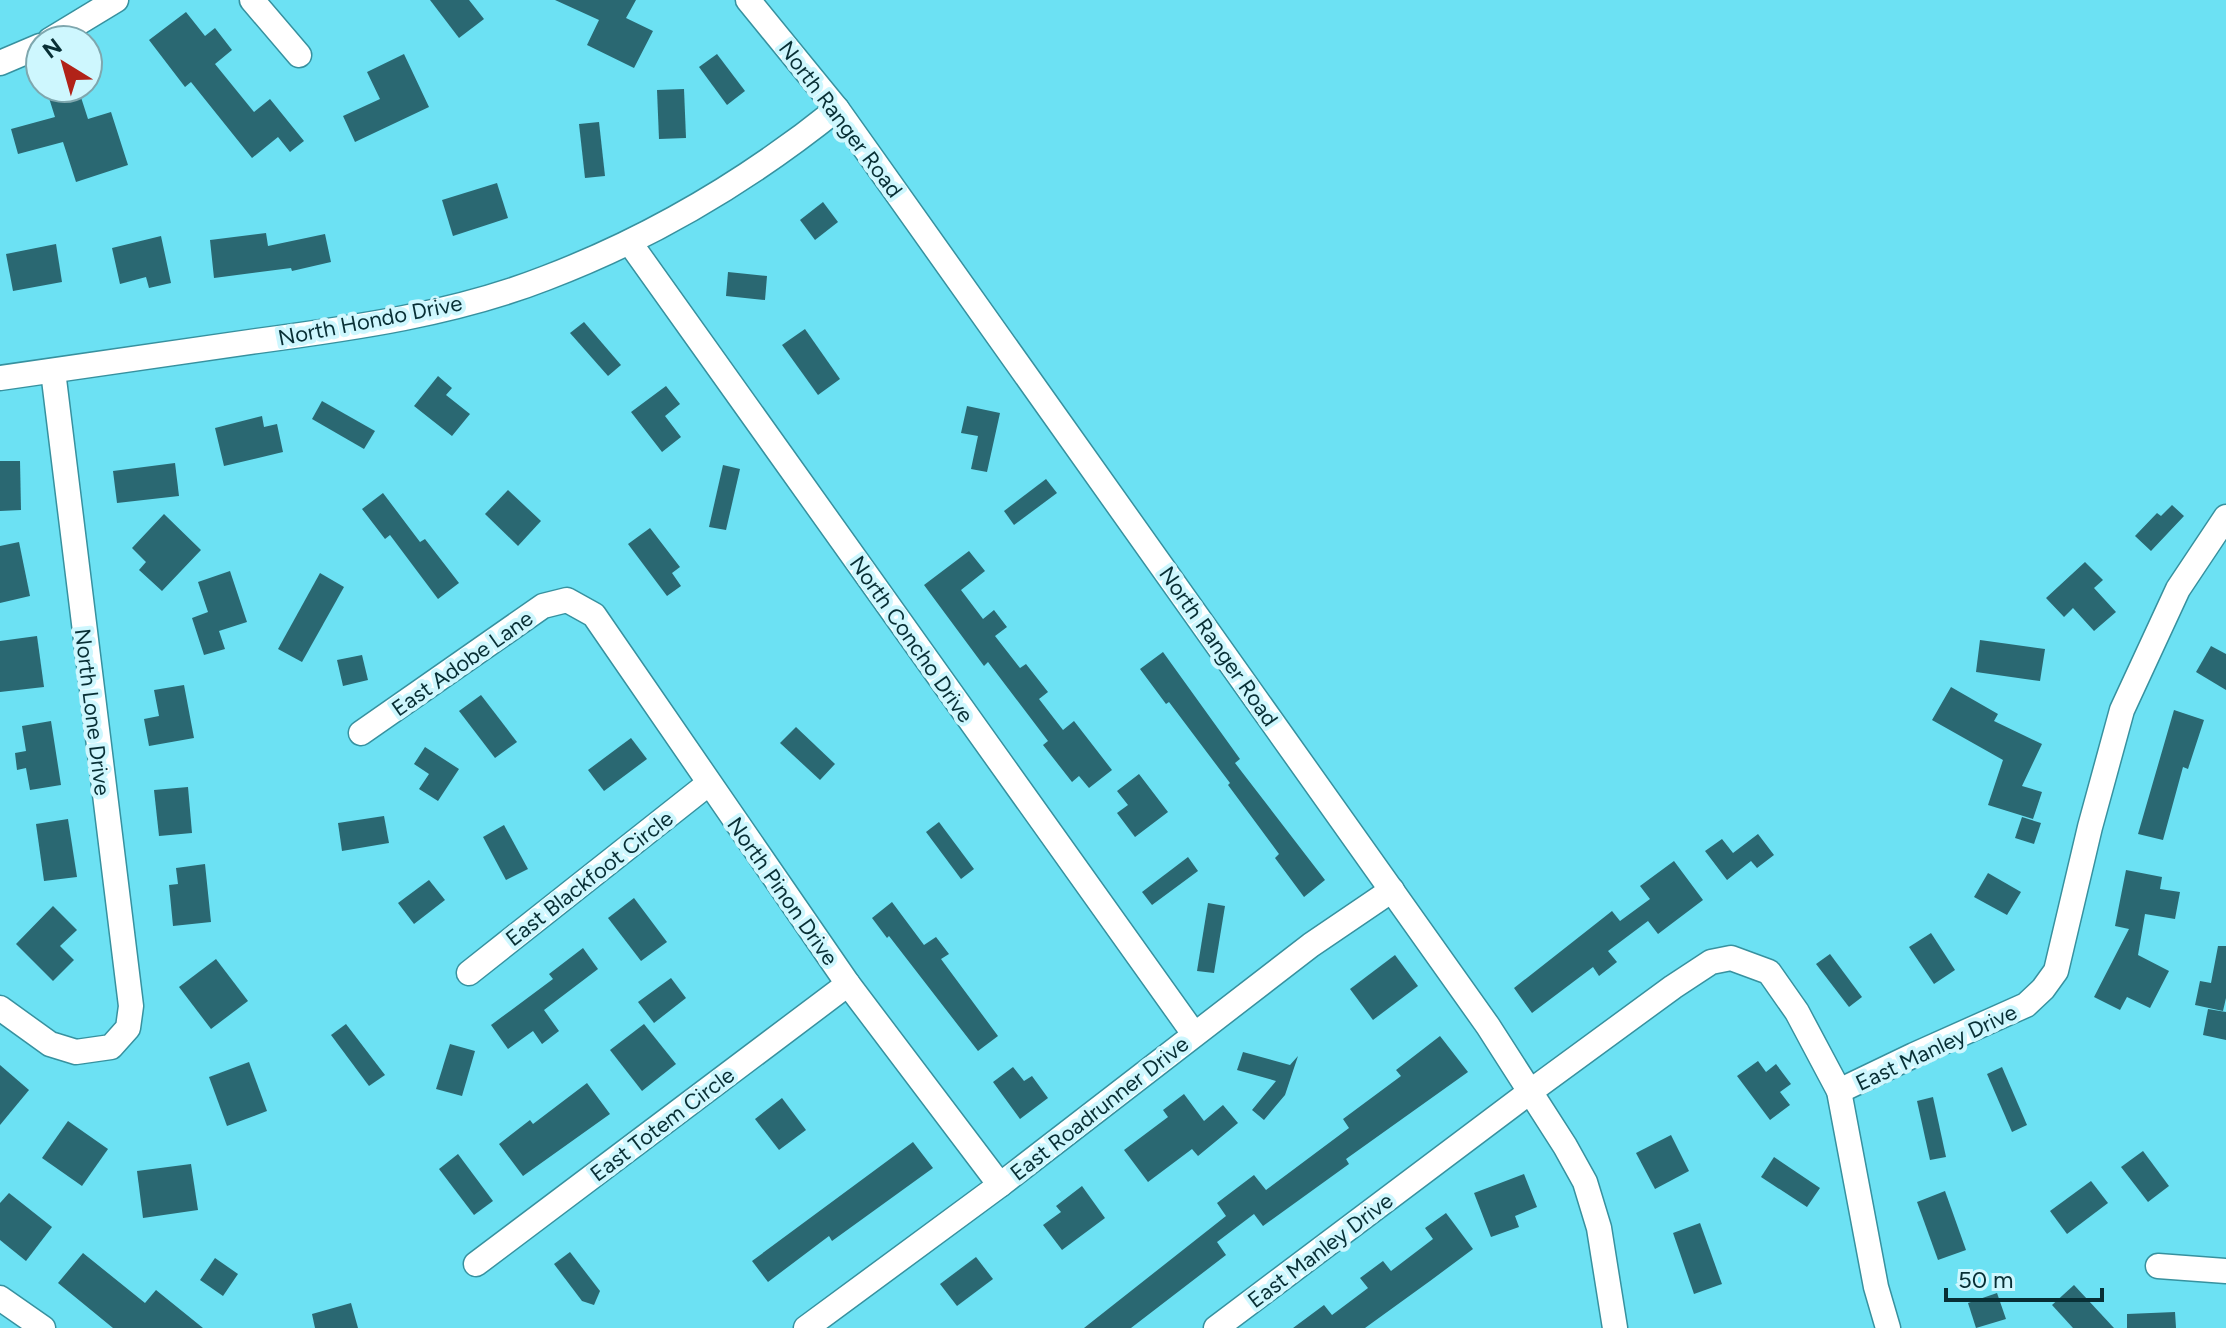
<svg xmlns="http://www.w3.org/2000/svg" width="2226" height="1328" viewBox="0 0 2226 1328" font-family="Figtree,sans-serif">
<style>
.building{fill:#2a6872}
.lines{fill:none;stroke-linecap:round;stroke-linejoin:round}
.minor-casing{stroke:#37919f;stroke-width:27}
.minor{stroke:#fff;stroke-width:24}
.labels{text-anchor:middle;stroke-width:8;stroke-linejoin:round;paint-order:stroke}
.street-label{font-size:22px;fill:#082f35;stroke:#cef7fe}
</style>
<rect width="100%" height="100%" fill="#6ce1f3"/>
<!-- building -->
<g class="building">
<polygon points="430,0 469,0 484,19 459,38"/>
<polygon points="555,0 636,0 626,18 653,31 634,68 587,45 599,20"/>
<polygon points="186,12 205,36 215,28 232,50 215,64 254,112 270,99 304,141 290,152 278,137 252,158 191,82 185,87 149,40"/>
<polygon points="404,54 429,107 355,142 343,116 380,99 367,72"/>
<polygon points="717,54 745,91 727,105 699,67"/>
<polygon points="78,88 88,119 111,112 128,165 76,182 63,142 18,154 11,129 55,117 49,98"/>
<polygon points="684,89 686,138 659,139 657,90"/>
<polygon points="599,122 605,176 585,178 579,124"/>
<polygon points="497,183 508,218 453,236 442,200"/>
<polygon points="823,202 838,222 815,240 800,220"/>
<polygon points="266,233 268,246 325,234 331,262 292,271 291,268 214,278 210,240"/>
<polygon points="161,236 171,283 149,288 146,277 120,284 112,248"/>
<polygon points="56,244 62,282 13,291 6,254"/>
<polygon points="728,272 767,276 765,300 726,296"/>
<polygon points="584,322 621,365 608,376 570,333"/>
<polygon points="805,329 840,379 818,395 782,345"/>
<polygon points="438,376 452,388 446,395 470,414 452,436 414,406"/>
<polygon points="666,386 680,404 665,416 681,437 662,452 631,412"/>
<polygon points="322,401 375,431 364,449 312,419"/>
<polygon points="967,406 1000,413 987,472 971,469 978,436 961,433"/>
<polygon points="262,416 264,427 277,424 283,452 224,466 215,428"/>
<polygon points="0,461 20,461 21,510 0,511"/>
<polygon points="175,463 179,496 117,503 113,471"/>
<polygon points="723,465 740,469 726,530 709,527"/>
<polygon points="1046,479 1057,493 1014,525 1004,511"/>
<polygon points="508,490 541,521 518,546 485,514"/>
<polygon points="383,493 420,542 425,539 459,583 438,599 390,535 385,539 362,509"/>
<polygon points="2172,505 2184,516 2151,551 2135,536 2157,513 2161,516"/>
<polygon points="164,514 201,550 162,591 139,570 146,562 132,548"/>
<polygon points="650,528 680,567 672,573 681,586 667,596 628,544"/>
<polygon points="19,542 30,596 0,603 0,546"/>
<polygon points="969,551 985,571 961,590 983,619 994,610 1007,627 995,636 1020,668 1026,664 1048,692 1039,699 1063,730 1074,721 1112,770 1089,788 1079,776 1072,782 1043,745 1048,741 988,662 984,666 924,585"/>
<polygon points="2085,562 2103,580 2094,588 2116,612 2094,631 2073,608 2064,617 2046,598"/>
<polygon points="230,571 247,622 219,631 225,649 204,655 192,618 208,612 198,582"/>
<polygon points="320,573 344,587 302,662 278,649"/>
<polygon points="37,636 44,687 0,692 0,641"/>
<polygon points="1980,640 2045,649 2040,681 1976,672"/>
<polygon points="2211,646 2226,654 2226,690 2196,672"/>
<polygon points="1163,652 1240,759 1235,763 1325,880 1304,897 1275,858 1279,854 1228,785 1230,783 1169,702 1166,704 1140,669"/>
<polygon points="362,655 368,680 343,686 337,660"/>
<polygon points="184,685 194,738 149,746 144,719 159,716 154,690"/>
<polygon points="1951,687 1998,714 1994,721 2042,744 2022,786 2042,792 2033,819 1988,805 2003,760 1932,720"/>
<polygon points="481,695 517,742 495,758 459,711"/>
<polygon points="2174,710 2204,720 2188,769 2183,767 2163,840 2138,834"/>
<polygon points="51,721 61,785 30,790 26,768 17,770 15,753 26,751 22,726"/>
<polygon points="796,727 835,764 820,780 780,743"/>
<polygon points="631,738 647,759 604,791 588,770"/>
<polygon points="425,747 459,769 438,801 419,789 429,774 414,764"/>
<polygon points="1139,774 1168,812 1135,837 1117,813 1128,805 1117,791"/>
<polygon points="188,787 192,833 159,836 154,790"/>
<polygon points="384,816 389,843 342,851 338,823"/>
<polygon points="2022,817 2041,823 2034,844 2015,838"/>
<polygon points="68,819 77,877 44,881 36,824"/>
<polygon points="939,822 974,869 961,879 926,832"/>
<polygon points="504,825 528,869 506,880 483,837"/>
<polygon points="1758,834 1774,855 1757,868 1751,861 1727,880 1705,851 1722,839 1733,853"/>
<polygon points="1188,857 1198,871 1152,905 1142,892"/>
<polygon points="1674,861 1703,900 1658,934 1648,921 1608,951 1617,962 1599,976 1593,967 1532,1013 1514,988 1612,911 1620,921 1650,899 1640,886"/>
<polygon points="205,864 211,922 173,926 169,885 178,884 176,868"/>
<polygon points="2126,870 2162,877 2160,889 2180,892 2175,919 2145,914 2138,955 2169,971 2150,1008 2127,997 2120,1010 2094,997 2129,929 2115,926"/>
<polygon points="1988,873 2021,892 2007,915 1974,897"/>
<polygon points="429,880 445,900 414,924 398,903"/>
<polygon points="634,898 667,942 641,961 608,918"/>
<polygon points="892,902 924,945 936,937 949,954 941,959 998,1036 978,1051 889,936 887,938 872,918"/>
<polygon points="1208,903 1225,906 1214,973 1197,971"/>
<polygon points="53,906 77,930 60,946 74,960 53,981 16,944"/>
<polygon points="1931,933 1955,970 1934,984 1909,947"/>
<polygon points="2218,946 2226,946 2226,998 2223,1011 2195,1005 2200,981 2211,983"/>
<polygon points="583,948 598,969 544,1010 559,1031 542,1044 533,1031 508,1049 491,1025 553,979 549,974"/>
<polygon points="1830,954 1862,997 1849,1007 1816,964"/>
<polygon points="1395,955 1418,986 1373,1020 1350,989"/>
<polygon points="216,959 248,1001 211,1029 179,987"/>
<polygon points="671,978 686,998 654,1023 638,1002"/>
<polygon points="2208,1009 2226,1012 2226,1040 2203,1035"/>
<polygon points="346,1024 385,1075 369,1086 331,1035"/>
<polygon points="644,1024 676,1064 642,1091 610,1050"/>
<polygon points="1440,1036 1468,1072 1346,1159 1349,1164 1263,1226 1254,1214 1217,1242 1226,1255 1131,1328 1084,1328 1226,1216 1217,1203 1254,1175 1266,1190 1349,1128 1343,1119 1401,1076 1396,1070"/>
<polygon points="450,1044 475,1051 462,1096 436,1089"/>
<polygon points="1243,1052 1290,1065 1298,1056 1285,1095 1264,1120 1252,1110 1276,1081 1237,1070"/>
<polygon points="1758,1061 1766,1072 1776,1064 1791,1084 1780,1092 1790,1105 1770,1120 1737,1076"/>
<polygon points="249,1062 267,1111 227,1126 209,1077"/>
<polygon points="0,1065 29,1090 0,1125"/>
<polygon points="1013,1067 1024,1081 1032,1076 1048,1098 1020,1119 993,1082"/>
<polygon points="2002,1067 2027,1125 2012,1132 1987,1074"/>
<polygon points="587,1083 610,1114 523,1176 499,1144 530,1120 533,1124"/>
<polygon points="1184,1094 1204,1121 1223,1105 1238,1123 1198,1156 1192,1149 1148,1182 1124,1150 1168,1117 1163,1110"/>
<polygon points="1933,1097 1946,1157 1930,1160 1917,1101"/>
<polygon points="782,1098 806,1130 779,1150 755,1119"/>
<polygon points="68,1121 108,1149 82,1186 42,1158"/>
<polygon points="1671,1135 1689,1171 1655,1189 1636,1153"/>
<polygon points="913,1142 933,1168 832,1241 829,1236 768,1282 752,1261"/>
<polygon points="2143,1151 2169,1186 2148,1202 2121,1167"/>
<polygon points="458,1154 493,1201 474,1215 439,1169"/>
<polygon points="1774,1157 1820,1188 1807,1207 1761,1177"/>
<polygon points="191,1164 198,1210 143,1218 137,1171"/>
<polygon points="1524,1174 1537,1207 1515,1216 1519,1227 1491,1237 1474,1193"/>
<polygon points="2091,1181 2108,1203 2067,1234 2050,1211"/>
<polygon points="1082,1186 1105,1218 1062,1250 1043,1225 1061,1212 1056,1206"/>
<polygon points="1945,1191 1966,1250 1938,1260 1917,1202"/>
<polygon points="9,1193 52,1227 26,1261 0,1240 0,1203"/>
<polygon points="1446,1213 1473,1249 1430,1281 1365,1328 1293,1328 1324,1305 1332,1315 1368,1288 1360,1278 1383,1261 1391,1271 1433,1239 1425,1228"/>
<polygon points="1700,1223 1722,1284 1694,1294 1673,1233"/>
<polygon points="570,1252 600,1291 594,1305 582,1301 554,1264"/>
<polygon points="83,1253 145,1303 156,1290 203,1328 113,1328 58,1283"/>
<polygon points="976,1257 993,1279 957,1306 940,1284"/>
<polygon points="215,1258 238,1274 223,1296 200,1280"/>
<polygon points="2074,1285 2114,1328 2073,1328 2052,1305"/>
<polygon points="1997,1293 2006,1319 1976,1328 1968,1303"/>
<polygon points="351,1303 358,1328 315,1328 312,1314"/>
<polygon points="2175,1312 2176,1328 2127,1328 2127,1314"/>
</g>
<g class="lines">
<defs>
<g id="minor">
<polyline points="252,0 299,55"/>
<polyline points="748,0 837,109 1488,1026 1565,1146 1585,1182 1599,1228 1615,1328"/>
<polyline points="50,40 116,0"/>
<polyline points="0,63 40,46"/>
<polyline points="630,243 1194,1034"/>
<path d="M0,378C86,366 172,354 257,341C354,328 454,314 546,278C651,238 750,179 837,109"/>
<polyline points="361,733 543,606 567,600 594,615 848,984 1000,1185"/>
<polyline points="469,973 708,784"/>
<polyline points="0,1008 50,1044 76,1052 111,1047 128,1028 131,1006 53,371"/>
<polyline points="1839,1091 1914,1055 2026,1005 2043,989 2056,971 2090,827 2122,710 2178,589 2226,517"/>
<polyline points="476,1264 848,984"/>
<polyline points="2158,1266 2226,1271"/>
<polyline points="0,1298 43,1328"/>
<polyline points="806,1328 1000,1185 1311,945 1392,890"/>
<polyline points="1216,1328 1531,1091 1673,987 1711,962 1731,958 1769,972 1797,1012 1839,1091 1876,1287 1888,1328"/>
</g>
</defs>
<!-- minor casing -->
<use href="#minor" class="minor-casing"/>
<!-- minor -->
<use href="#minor" class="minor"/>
</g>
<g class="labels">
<!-- street labels -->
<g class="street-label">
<text transform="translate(841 119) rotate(53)" y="8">North Ranger Road</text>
<text transform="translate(370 320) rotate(-11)" y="8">North Hondo Drive</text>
<text transform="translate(912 639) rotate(55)" y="8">North Concho Drive</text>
<text transform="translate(1219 646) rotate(55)" y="8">North Ranger Road</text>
<text transform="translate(462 663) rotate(-35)" y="8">East Adobe Lane</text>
<text transform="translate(93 712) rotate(83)" y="8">North Lone Drive</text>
<text transform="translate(589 878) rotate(-38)" y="8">East Blackfoot Circle</text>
<text transform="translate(783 891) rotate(55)" y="8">North Pinon Drive</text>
<text transform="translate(1936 1047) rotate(-25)" y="8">East Manley Drive</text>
<text transform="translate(1099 1108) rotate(-38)" y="8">East Roadrunner Drive</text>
<text transform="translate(662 1124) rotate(-37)" y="8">East Totem Circle</text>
<text transform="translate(1320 1250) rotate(-37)" y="8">East Manley Drive</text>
</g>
</g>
<!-- north arrow -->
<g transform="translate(64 64) rotate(323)"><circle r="38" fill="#cef7fe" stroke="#7fa7ae" stroke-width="2"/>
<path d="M0-6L14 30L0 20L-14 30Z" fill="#b12218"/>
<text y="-12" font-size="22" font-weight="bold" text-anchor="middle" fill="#082f35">N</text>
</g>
<!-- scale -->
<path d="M1946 1288v12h156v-12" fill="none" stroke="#082f35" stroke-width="4"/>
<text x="1958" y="1288" font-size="24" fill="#082f35" stroke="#cef7fe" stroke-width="6" paint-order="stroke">50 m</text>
</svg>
